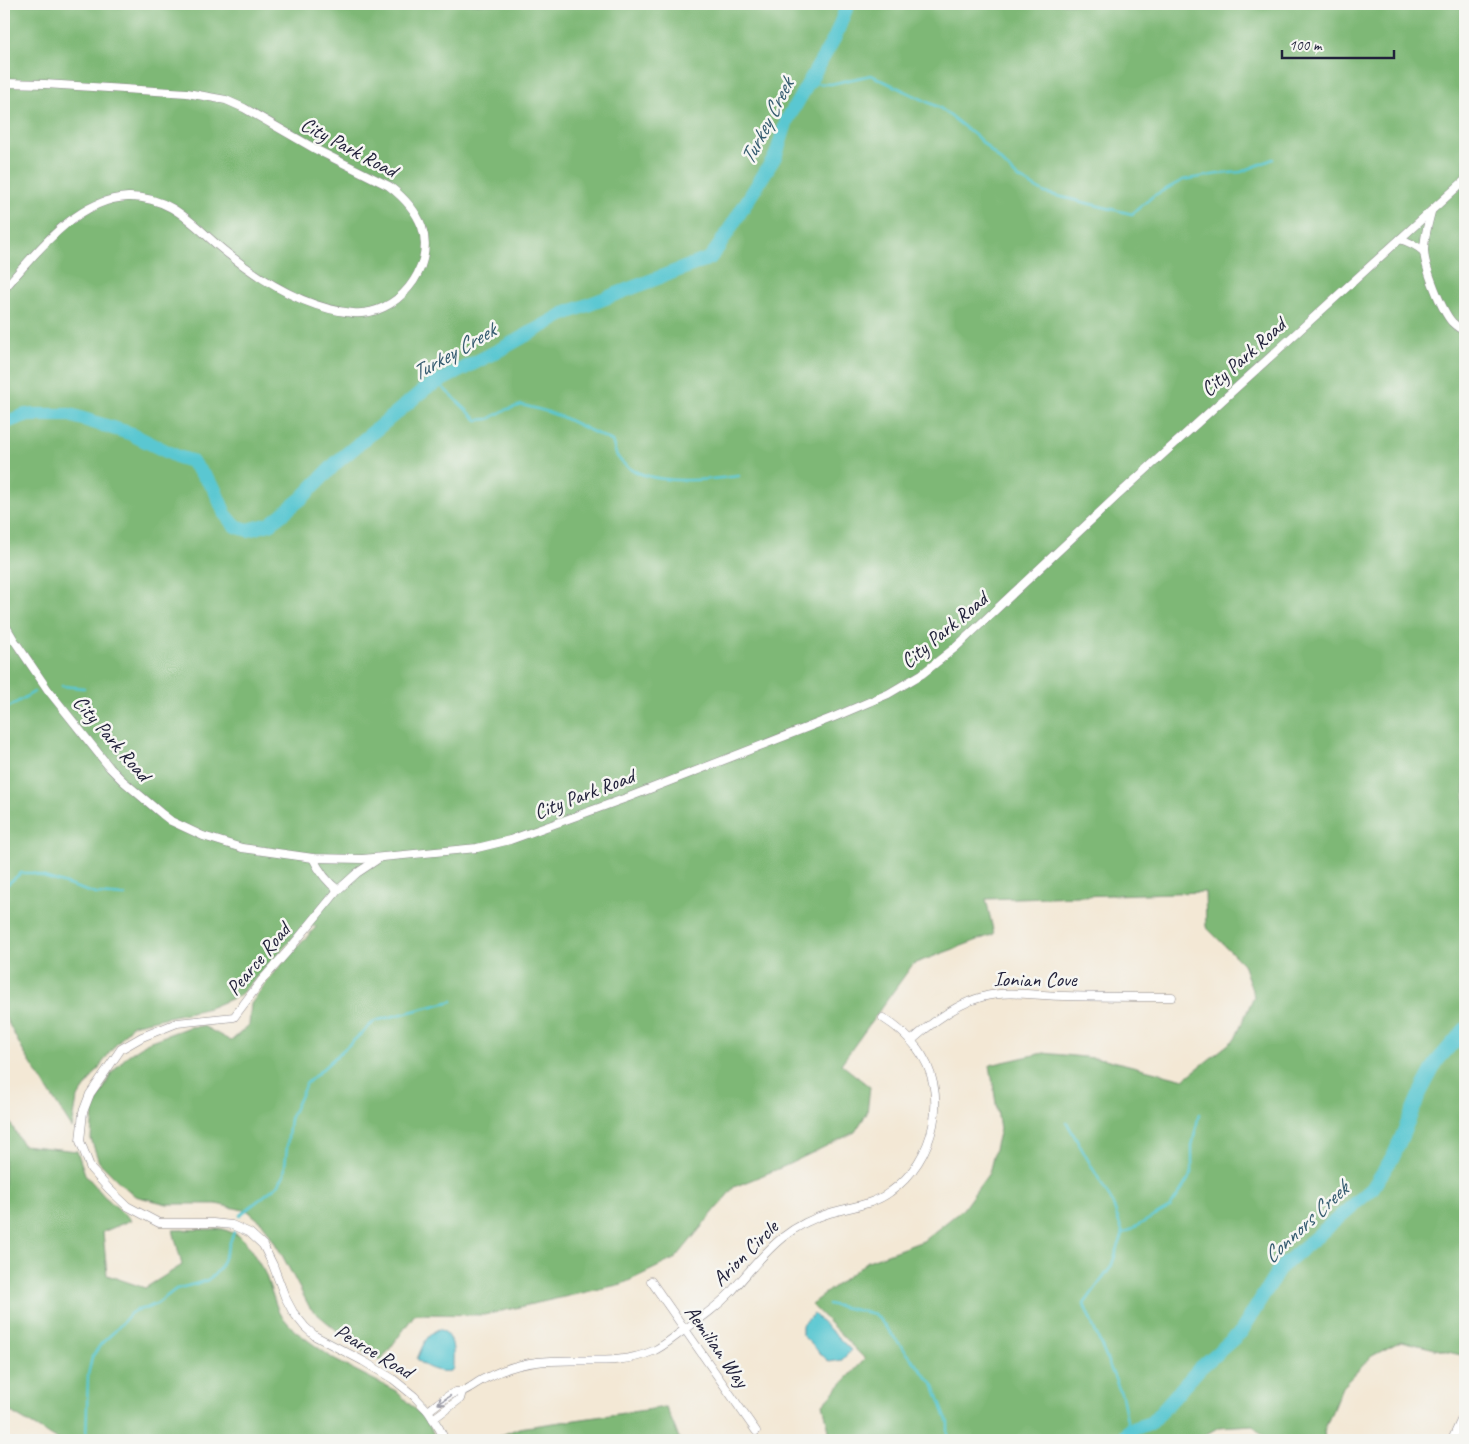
<svg xmlns="http://www.w3.org/2000/svg" width="1469" height="1444" viewBox="0 0 1469 1444" font-family="Caveat,sans-serif">
<style>
.forest{fill:#7eb876;stroke:#506d58}
.water{fill:#5ac7d1;stroke:#3e7486}
.lines{fill:none;stroke-linecap:round;stroke-linejoin:round}
.stream{stroke:#5ac7d1;stroke-width:2.5}
.river{stroke:#5ac7d1;stroke-width:14}
.minor-casing{stroke:#8a8588;stroke-width:9}
.minor{stroke:#fff;stroke-width:8}
.oneway{stroke:#9c9ca7}
.labels{text-anchor:middle;stroke-width:5;stroke-linejoin:round;paint-order:stroke}
.street-label{font-size:21px;fill:#22223b;stroke:#f6f6f2}
.water-label{font-size:22px;font-style:italic;fill:#365c70;stroke:#f6f6f2}
</style>
<rect width="100%" height="100%" fill="#f6f6f2"/>
<filter id="ink" filterUnits="userSpaceOnUse"><feTurbulence type="fractalNoise" baseFrequency=".02" numOctaves="2"/><feDisplacementMap in="SourceGraphic" scale="10" xChannelSelector="R" yChannelSelector="G"/><feConvolveMatrix kernelMatrix="1 2 1 2 8 2 1 2 1" color-interpolation-filters="sRGB"/></filter>
<filter id="wash" filterUnits="userSpaceOnUse"><feTurbulence type="fractalNoise" baseFrequency=".0096" numOctaves="4" result="noise"/><feDisplacementMap in="SourceGraphic" scale="20" xChannelSelector="R" yChannelSelector="G"/><feGaussianBlur stdDeviation="1.12" result="paint"/><feColorMatrix in="noise" values="0 0 0 0 0 0 0 0 0 0 0 0 0 0 0 0 0 1.4 0 .05"/><feComposite in="paint" operator="in"/></filter>
<g filter="url(#wash)">
<rect width="100%" height="100%" fill="#f3e8d5"/>
<!-- forest -->
<g class="forest">
<polygon points="4,4 1465,4 1465,1356 1401,1341 1372,1356 1342,1387 1324,1431 1325,1440 1267,1440 1253,1425 1219,1427 1196,1440 831,1440 823,1404 865,1359 811,1304 868,1261 923,1241 963,1209 989,1173 1000,1129 990,1065 1043,1053 1105,1059 1184,1079 1235,1039 1254,996 1243,964 1206,927 1205,892 986,899 994,934 913,964 841,1064 870,1087 867,1113 855,1132 785,1166 734,1187 676,1258 622,1284 484,1315 415,1314 381,1361 359,1349 310,1308 282,1255 264,1225 248,1211 216,1204 167,1204 135,1196 120,1183 99,1162 91,1139 93,1110 111,1074 127,1056 148,1042 189,1027 203,1026 231,1041 249,1025 251,1004 270,977 317,926 304,926 240,995 209,1008 132,1025 110,1052 77,1099 72,1128 23,1051 4,1015"/>
<polygon points="4,1112 23,1145 77,1151 85,1174 104,1196 131,1220 103,1232 107,1275 145,1288 182,1265 173,1230 223,1229 238,1235 248,1245 265,1273 279,1313 295,1331 335,1360 396,1391 426,1420 437,1440 58,1440 4,1408"/>
<polygon points="666,1407 680,1440 499,1440 497,1437 519,1428"/>
</g>
<!-- water -->
<g class="water">
<polygon points="814,1314 851,1350 842,1360 829,1362 802,1335 802,1325"/>
<path d="M439,1329C456,1335 453,1354 453,1368L451,1371C439,1373 425,1368 417,1359C422,1348 426,1334 439,1329Z"/>
</g>
<g class="lines">
<!-- stream -->
<g class="stream">
<polyline points="808,83 831,84 871,75 940,108 976,136 1017,177 1045,193 1132,214 1153,196 1183,180 1218,174 1241,172 1273,159"/>
<path d="M437,382L477,420L489,419L505,410L522,405L545,411L562,417L612,441C614,446 615,452 617,456C638,489 706,480 739,476"/>
<polyline points="62,686 84,688"/>
<polyline points="4,710 34,692"/>
<polyline points="4,887 21,873 32,873 96,894 125,896"/>
<polyline points="1067,1123 1112,1202 1123,1234 1111,1267 1084,1304 1122,1396 1129,1430"/>
<polyline points="240,1215 279,1184 284,1175 290,1119 306,1084 375,1021 452,1001"/>
<polyline points="1123,1234 1170,1207 1179,1194 1192,1173 1192,1146 1199,1114"/>
<polyline points="828,1304 875,1314 934,1386 948,1423 948,1440"/>
<polyline points="86,1440 88,1375 92,1357 101,1344 116,1330 131,1313 136,1310 147,1308 158,1303 176,1289 206,1281 214,1275 220,1268 234,1232"/>
</g>
<!-- river -->
<g class="river">
<polyline points="4,423 25,415 70,415 129,433 178,457 191,461 214,488 225,514 235,526 248,530 270,524 302,498 337,462 426,388 505,347 564,314 710,258 719,246 776,155 787,120 835,37 848,4"/>
<polyline points="1122,1440 1129,1430 1151,1423 1199,1369 1241,1332 1280,1268 1372,1189 1394,1155 1420,1093 1437,1061 1465,1029"/>
</g>
</g>
</g>
<g filter="url(#ink)">
<g class="lines">
<defs>
<g id="minor">
<path d="M4,83L45,84L187,93L226,100L244,108L317,150L389,186C402,196 416,210 422,227C436,269 396,317 353,313C308,309 262,281 227,253C195,228 174,196 128,197C76,199 35,254 4,289"/>
<path d="M1431,212C1428,224 1424,237 1424,250C1424,266 1442,311 1452,322C1456,326 1460,329 1465,331"/>
<path d="M1400,239C1409,242 1417,245 1424,252"/>
<polyline points="4,623 14,640 48,690 110,768 123,781 162,814 171,821 203,836 242,848 313,858 362,859 477,848 510,840 629,797 834,717 888,694 922,674 956,647 1117,496 1465,180"/>
<path d="M313,858C319,871 326,881 338,890"/>
<polyline points="378,859 357,873 338,890 287,952 262,980 234,1017 177,1023 142,1037 121,1049 90,1094 83,1112 80,1141 91,1169 109,1189 127,1206 159,1223 213,1223 232,1225 250,1233 263,1245 273,1265 285,1297 293,1312 305,1327 315,1336 363,1361 393,1379 414,1396 428,1411 439,1428 445,1440"/>
<path d="M911,1041C930,1024 956,1004 982,997C1008,990 1038,996 1065,996C1101,997 1136,997 1172,997"/>
<polyline points="651,1281 756,1431"/>
<path d="M428,1411C435,1406 448,1394 456,1392C461,1391 459,1393 463,1391C471,1388 478,1381 486,1378C501,1370 520,1364 537,1362C575,1357 617,1367 653,1351C664,1346 674,1337 684,1330C701,1318 717,1307 731,1292C748,1273 763,1253 783,1237C797,1226 813,1218 830,1213C850,1207 873,1205 890,1192C935,1161 951,1092 917,1048C907,1035 896,1026 883,1018"/>
<polyline points="433,1419 460,1399 462,1392"/>
<polyline points="1452,1440 1465,1412"/>
</g>
</defs>
<!-- minor casing -->
<use href="#minor" class="minor-casing"/>
<!-- minor -->
<use href="#minor" class="minor"/>
</g>
<!-- one-way arrows -->
<defs><path id="oneway-shaft" d="M-6 0H5M1.5-3L5.5 0L1.5 3" fill="none" stroke-width="1.6" stroke-linecap="round" stroke-linejoin="round" transform="scale(1.25)"/></defs>
<use class="oneway" href="#oneway-shaft" transform="translate(444 1400) rotate(146)"/>
</g>
<g class="labels">
<!-- street labels -->
<g class="street-label">
<text transform="translate(349 147) rotate(28)" y="7">City Park Road</text>
<text transform="translate(1243 357) rotate(-42)" y="7">City Park Road</text>
<text transform="translate(944 630) rotate(-40)" y="7">City Park Road</text>
<text transform="translate(112 738) rotate(49)" y="7">City Park Road</text>
<text transform="translate(584 794) rotate(-21)" y="7">City Park Road</text>
<text transform="translate(258 959) rotate(-50)" y="7">Pearce Road</text>
<text x="1035" y="986">Ionian Cove</text>
<text transform="translate(745 1253) rotate(-45)" y="7">Arion Circle</text>
<text transform="translate(717 1346) rotate(55)" y="7">Aemilian Way</text>
<text transform="translate(374 1351) rotate(31)" y="7">Pearce Road</text>
</g>
<!-- water labels -->
<g class="water-label">
<text transform="translate(766 121) rotate(-63)" y="8">Turkey Creek</text>
<text transform="translate(453 351) rotate(-30)" y="8">Turkey Creek</text>
<text transform="translate(1305 1222) rotate(-43)" y="8">Connors Creek</text>
</g>
</g>
<!-- margin -->
<rect width="1469" height="1444" fill="none" stroke="#f6f6f2" stroke-width="20"/>
<!-- scale -->
<path d="M1282 50v8h112v-8" fill="none" stroke="#22223b" stroke-width="2.5"/>
<text x="1289" y="50" font-size="15" fill="#22223b" stroke="#f6f6f2" stroke-width="4" paint-order="stroke">100 m</text>
</svg>
